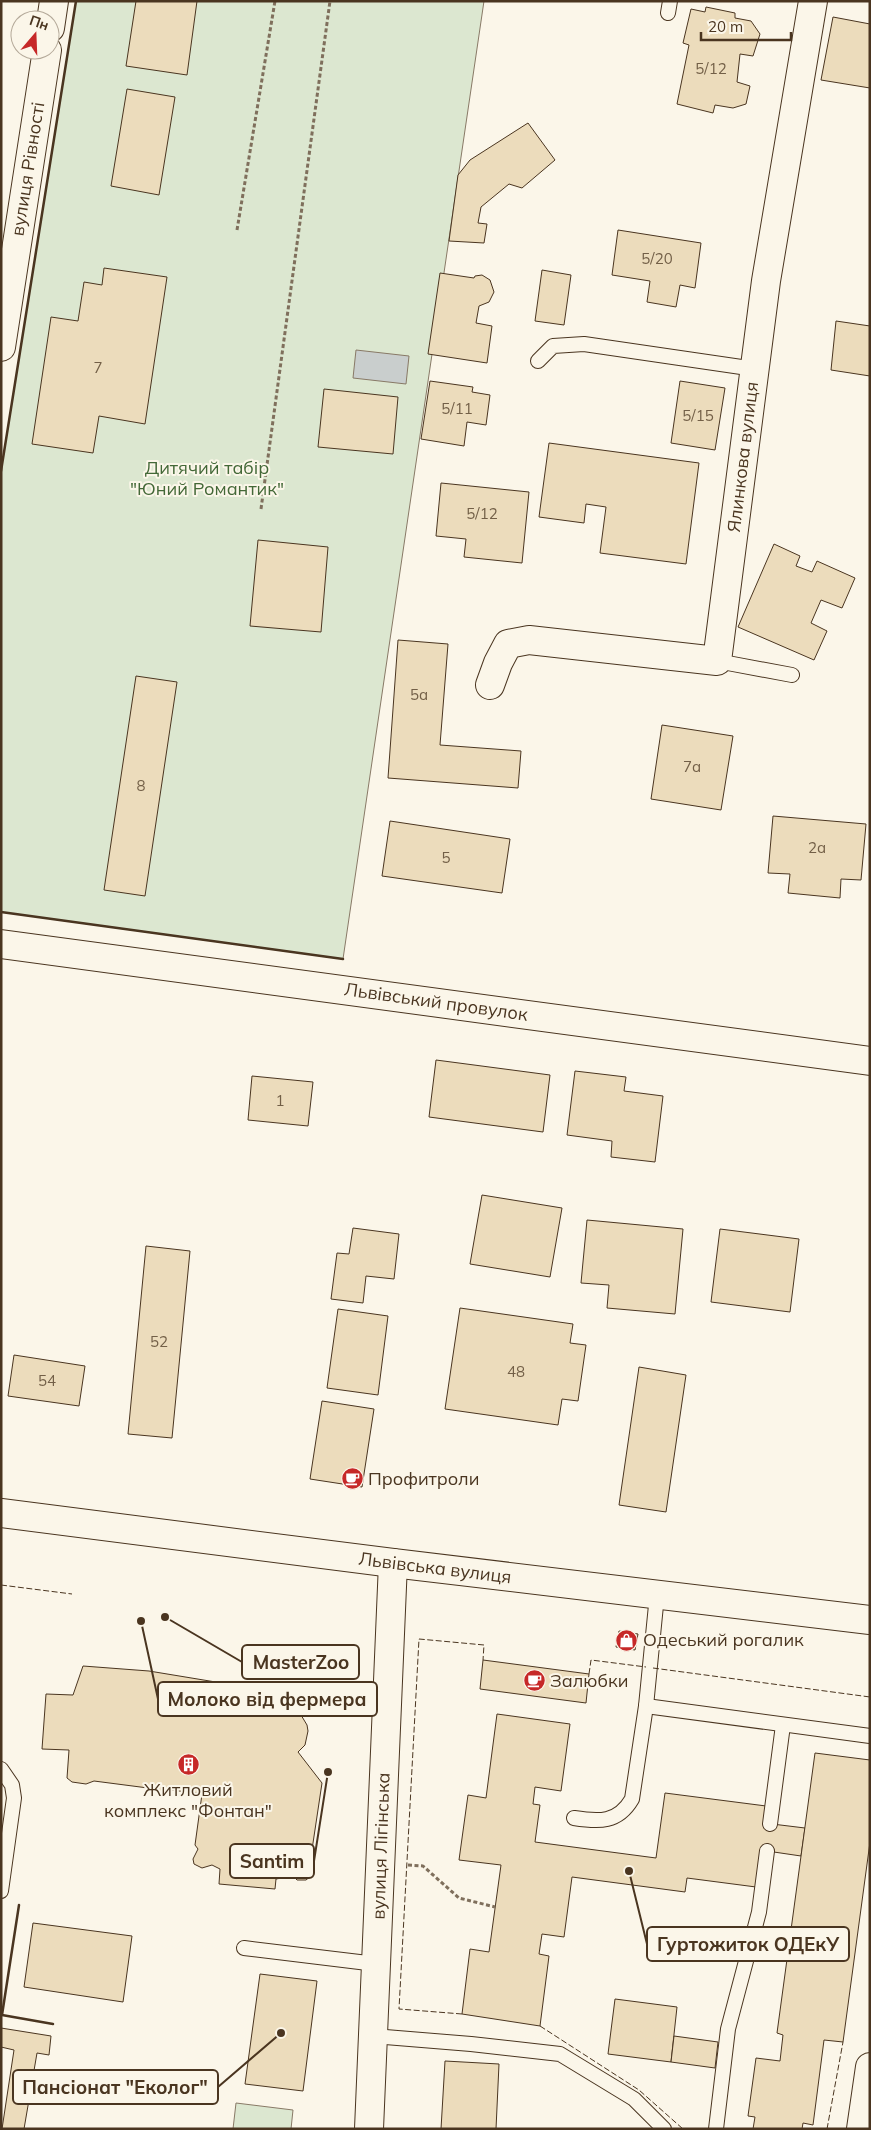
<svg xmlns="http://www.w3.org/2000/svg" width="871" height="2130" viewBox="0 0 871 2130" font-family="Mulish,sans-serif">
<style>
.green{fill:#dce7d0;stroke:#887966}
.water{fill:#c9cecd;stroke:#887966}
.building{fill:#ecdcbc;stroke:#4a3520}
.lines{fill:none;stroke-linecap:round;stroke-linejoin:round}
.service-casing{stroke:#4a3520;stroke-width:16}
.minor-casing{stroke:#4a3520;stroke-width:30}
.secondary-casing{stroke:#4a3520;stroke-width:30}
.path{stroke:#7f6f5c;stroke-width:3;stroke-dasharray:4 2.5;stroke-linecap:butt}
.service{stroke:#fbf6e9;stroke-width:14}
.minor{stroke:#fbf6e9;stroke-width:28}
.secondary{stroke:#fbf6e9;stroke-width:28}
.fence{stroke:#4a3520;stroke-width:1;stroke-dasharray:6 2.5;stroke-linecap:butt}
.wall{stroke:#4a3520;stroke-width:2.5}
.labels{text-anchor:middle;stroke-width:4;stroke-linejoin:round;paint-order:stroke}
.number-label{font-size:15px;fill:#725f47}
.street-label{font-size:18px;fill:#4a3520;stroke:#fbf6e9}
.park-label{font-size:18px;fill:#436837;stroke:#fbf6e9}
.poi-label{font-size:18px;fill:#4a3520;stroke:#fbf6e9;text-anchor:start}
.leader{fill:none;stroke:#4a3520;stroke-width:2}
.callout-dot{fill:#4a3520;stroke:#fbf6e9;stroke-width:2}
.callout{fill:#fbf6e9;stroke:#4a3520;stroke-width:2}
.callout-label{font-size:19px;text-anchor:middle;font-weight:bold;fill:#4a3520}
</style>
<rect width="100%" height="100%" fill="#fbf6e9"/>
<!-- green -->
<g class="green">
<polygon points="76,1 484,1 343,959 1,912 1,471"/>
<polygon points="236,2103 293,2110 291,2129 233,2129"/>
</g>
<!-- water -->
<polygon class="water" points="356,350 409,356 406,384 353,378"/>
<!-- building -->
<g class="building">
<polygon points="136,1 197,1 187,75 126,66"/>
<polygon points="706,7 735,13 735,18 751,21 760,34 753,56 740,54 737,82 750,86 746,104 733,108 715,105 713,113 677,104 689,45 683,43 691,9 705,12"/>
<polygon points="833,17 870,24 870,88 821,80"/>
<polygon points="127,89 175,97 159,195 111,186"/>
<polygon points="528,123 555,160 522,188 509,184 481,207 478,223 487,224 484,243 449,241 458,175 470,160"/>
<polygon points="618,230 701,243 695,288 680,285 676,307 647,302 650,281 612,275"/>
<polygon points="104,268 167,277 145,424 99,416 93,453 32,444 51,317 78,321 84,282 102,285"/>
<polygon points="542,270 571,275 564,325 535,321"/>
<polygon points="440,273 474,278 475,276 482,275 490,280 494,292 489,302 479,306 476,323 492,326 487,363 428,354"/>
<polygon points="836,321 870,326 870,376 831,370"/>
<polygon points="430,381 473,387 472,392 490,395 486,425 467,422 464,446 421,439"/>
<polygon points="680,381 725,388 715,450 671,443"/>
<polygon points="324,389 398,397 393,454 318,447"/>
<polygon points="549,443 699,463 686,564 600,553 606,507 586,504 584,523 539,517"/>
<polygon points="441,483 529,492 522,563 464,557 466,539 436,536"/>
<polygon points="258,540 328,547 321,632 250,626"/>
<polygon points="774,544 800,556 796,566 812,572 817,561 855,578 842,608 821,600 811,623 827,631 814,660 738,627"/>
<polygon points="398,640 448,644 440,745 521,751 518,788 388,778"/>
<polygon points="136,676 177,682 145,896 104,890"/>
<polygon points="662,725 733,736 721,810 651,799"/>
<polygon points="773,816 866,824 861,880 841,879 840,898 788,893 790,874 768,873"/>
<polygon points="390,821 510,839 502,893 382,876"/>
<polygon points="436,1060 550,1075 543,1132 429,1117"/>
<polygon points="575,1071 626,1077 624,1091 663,1096 655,1162 611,1157 612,1141 567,1135"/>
<polygon points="252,1076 313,1082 308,1126 248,1120"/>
<polygon points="482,1195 562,1208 550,1277 470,1264"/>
<polygon points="587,1220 683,1229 675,1314 607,1308 609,1285 581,1283"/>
<polygon points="353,1228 399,1234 394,1279 366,1276 363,1303 331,1299 337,1253 349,1254"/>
<polygon points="720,1229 799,1239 790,1312 711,1302"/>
<polygon points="146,1246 190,1251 172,1438 128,1434"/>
<polygon points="460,1308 573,1324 570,1343 586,1345 578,1401 562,1399 558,1425 445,1409"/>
<polygon points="338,1309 388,1316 378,1395 327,1388"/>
<polygon points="14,1355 85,1366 79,1406 8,1396"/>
<polygon points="639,1367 686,1375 666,1512 619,1505"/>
<polygon points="322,1401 374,1409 362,1487 310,1479"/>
<polygon points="619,1631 638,1634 635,1650 616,1647"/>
<polygon points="483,1660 589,1674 586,1703 480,1689"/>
<polygon points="83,1666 149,1671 246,1687 270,1716 283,1710 289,1710 301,1715 307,1725 308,1731 305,1745 298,1752 322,1783 310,1863 312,1870 311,1876 306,1880 297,1880 293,1876 276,1879 275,1889 219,1884 220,1869 212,1865 202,1868 194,1864 193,1859 198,1849 195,1845 202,1794 172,1790 160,1793 148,1788 94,1781 86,1784 72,1782 67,1778 69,1750 42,1749 46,1694 73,1695"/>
<polygon points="497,1714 570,1724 561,1791 535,1787 533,1804 540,1805 535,1842 656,1858 665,1793 766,1806 764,1823 805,1828 801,1856 767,1851 756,1887 687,1878 685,1892 572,1877 564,1937 542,1934 539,1954 549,1956 540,2026 462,2014 470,1949 489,1952 501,1865 459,1860 468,1795 486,1798"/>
<polygon points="815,1753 870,1760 870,1842 843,2042 824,2040 813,2125 803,2123 802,2129 753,2129 755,2117 748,2116 756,2058 780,2061 783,2035 777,2033"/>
<polygon points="33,1923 132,1936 123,2002 24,1987"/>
<polygon points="260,1974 317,1981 303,2091 245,2084"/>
<polygon points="615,1999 677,2007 671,2062 608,2054"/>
<polygon points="1,2028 51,2036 49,2055 37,2053 24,2129 2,2129 14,2050 1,2047"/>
<polygon points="674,2036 718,2042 715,2068 671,2062"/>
<polygon points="445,2061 499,2064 496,2129 441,2129"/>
</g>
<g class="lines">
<defs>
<g id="service">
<polyline points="668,13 670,1"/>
<polyline points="538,361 553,346 584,344 755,369"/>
<polyline points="717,661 792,675"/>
<polyline points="646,1706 870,1736"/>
<polyline points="1,1769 12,1785 14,1798 1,1891"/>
<path d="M574,1818C599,1822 618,1823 632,1799L646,1706L657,1595"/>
<polyline points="770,1824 783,1725"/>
<polyline points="244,1948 376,1964"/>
<polyline points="373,2036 471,2044 560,2054 634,2099 664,2129"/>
<polyline points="716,2129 728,2029 759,1912 767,1851"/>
</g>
<g id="minor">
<polyline points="50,28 54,1"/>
<polyline points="1,347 47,50"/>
<polyline points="490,685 498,663 508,644 529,640 717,661 766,281 813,1"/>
<polyline points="1,944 870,1061"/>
<polyline points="369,2129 393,1563"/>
<polyline points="861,2129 870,2067"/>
</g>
<polyline id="secondary" points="1,1513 393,1563 870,1620"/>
</defs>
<!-- service casing -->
<use href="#service" class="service-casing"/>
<!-- minor casing -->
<use href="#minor" class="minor-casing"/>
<!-- secondary casing -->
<use href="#secondary" class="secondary-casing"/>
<!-- path -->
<g class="path">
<polyline points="237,230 275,1"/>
<polyline points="261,509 330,1"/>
<polyline points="408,1865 423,1866 459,1898 495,1907"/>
</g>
<!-- service -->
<use href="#service" class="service"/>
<!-- minor -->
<use href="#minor" class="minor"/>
<!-- secondary -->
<use href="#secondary" class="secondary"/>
<!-- fence -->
<g class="fence">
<polyline points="1,1585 72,1594"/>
<polyline points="653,1668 870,1697"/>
<polyline points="589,1674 591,1660 646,1667"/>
<polyline points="462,2014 399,2009 419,1639 484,1645 483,1660"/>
<polyline points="540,2026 639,2090 683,2129"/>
<polyline points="827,2129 843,2042"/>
</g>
<!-- wall -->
<g class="wall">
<polyline points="1,471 76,1"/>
<polyline points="1,912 343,959"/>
<polyline points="19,1905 2,2015 53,2024"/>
</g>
</g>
<!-- icons -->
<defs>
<symbol id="cafe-disc" viewBox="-11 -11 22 22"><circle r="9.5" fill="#c62828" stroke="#fbf6e9"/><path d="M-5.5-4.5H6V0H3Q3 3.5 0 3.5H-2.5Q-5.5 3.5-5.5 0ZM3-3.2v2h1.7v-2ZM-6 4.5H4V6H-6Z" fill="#fff"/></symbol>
<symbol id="shop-disc" viewBox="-11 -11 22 22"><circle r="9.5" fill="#c62828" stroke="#fbf6e9"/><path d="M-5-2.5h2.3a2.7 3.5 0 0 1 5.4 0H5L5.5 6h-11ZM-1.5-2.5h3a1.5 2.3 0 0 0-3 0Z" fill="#fff"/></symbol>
<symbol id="building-disc" viewBox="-11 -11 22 22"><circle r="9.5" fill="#c62828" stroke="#fbf6e9"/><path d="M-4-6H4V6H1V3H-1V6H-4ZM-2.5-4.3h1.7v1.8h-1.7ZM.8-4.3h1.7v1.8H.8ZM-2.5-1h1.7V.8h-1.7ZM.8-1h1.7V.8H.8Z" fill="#fff"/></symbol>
</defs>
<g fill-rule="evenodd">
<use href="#cafe-disc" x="340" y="1466" width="25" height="25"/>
<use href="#shop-disc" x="614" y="1628" width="25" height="25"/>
<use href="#cafe-disc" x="522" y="1668" width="25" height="25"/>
<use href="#building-disc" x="176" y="1752" width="25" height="25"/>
</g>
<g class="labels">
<!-- number labels -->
<g class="number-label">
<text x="711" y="74">5/12</text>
<text x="657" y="264">5/20</text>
<text x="98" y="373">7</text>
<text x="457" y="414">5/11</text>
<text x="698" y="421">5/15</text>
<text x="482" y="519">5/12</text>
<text x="419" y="700">5а</text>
<text x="692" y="772">7а</text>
<text x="141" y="791">8</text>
<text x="817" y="853">2а</text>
<text x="446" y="863">5</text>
<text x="280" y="1106">1</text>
<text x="159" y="1347">52</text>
<text x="516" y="1377">48</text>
<text x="47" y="1386">54</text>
</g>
<!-- street labels -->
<g class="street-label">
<text transform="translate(28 169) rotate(-81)" y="6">вулиця Рівності</text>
<text transform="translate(743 457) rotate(-83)" y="6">Ялинкова вулиця</text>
<text transform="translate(436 1002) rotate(8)" y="6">Львівський провулок</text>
<text transform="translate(435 1568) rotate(7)" y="6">Львівська вулиця</text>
<text transform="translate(381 1846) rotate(-88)" y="6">вулиця Лігінська</text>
</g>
<!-- park labels -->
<g class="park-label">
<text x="207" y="474">Дитячий табір<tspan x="207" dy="21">"Юний Романтик"</tspan></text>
</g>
<!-- poi labels -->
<g class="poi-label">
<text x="368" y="1485">Профитроли</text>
<text x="643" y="1646">Одеський рогалик</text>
<text x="550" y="1687">Залюбки</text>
<text x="188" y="1796" text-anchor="middle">Житловий<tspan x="188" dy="21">комплекс "Фонтан"</tspan></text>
</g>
</g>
<!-- callouts -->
<path class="leader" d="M165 1617L242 1662M141 1621L158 1699M328 1772L314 1861M629 1871L647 1944M281 2033L218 2087"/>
<g class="callout-dot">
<circle cx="165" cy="1617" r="5"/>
<circle cx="141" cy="1621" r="5"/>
<circle cx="328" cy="1772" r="5"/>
<circle cx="629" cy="1871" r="5"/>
<circle cx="281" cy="2033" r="5"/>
</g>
<g class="callout">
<rect x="242" y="1645" width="117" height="34" rx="5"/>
<rect x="158" y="1682" width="219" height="34" rx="5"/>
<rect x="230" y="1844" width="84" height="34" rx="5"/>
<rect x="647" y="1927" width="202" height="34" rx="5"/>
<rect x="13" y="2070" width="205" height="34" rx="5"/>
</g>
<g class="callout-label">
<text x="301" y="1669">MasterZoo</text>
<text x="267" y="1706">Молоко від фермера</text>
<text x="272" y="1868">Santim</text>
<text x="748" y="1951">Гуртожиток ОДЕкУ</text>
<text x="115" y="2094">Пансіонат "Еколог"</text>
</g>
<!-- border -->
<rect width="871" height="2130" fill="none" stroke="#4a3520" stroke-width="5"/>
<!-- north arrow -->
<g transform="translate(35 35) rotate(19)"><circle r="24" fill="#fbf6e9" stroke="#b4a999"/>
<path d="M0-4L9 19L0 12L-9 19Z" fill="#c62828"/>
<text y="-8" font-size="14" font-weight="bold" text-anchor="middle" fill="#4a3520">Пн</text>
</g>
<!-- scale -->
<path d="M701 32v8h90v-8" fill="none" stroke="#4a3520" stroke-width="2.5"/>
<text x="708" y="32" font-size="15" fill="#4a3520" stroke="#fbf6e9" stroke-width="4" paint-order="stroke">20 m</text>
</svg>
